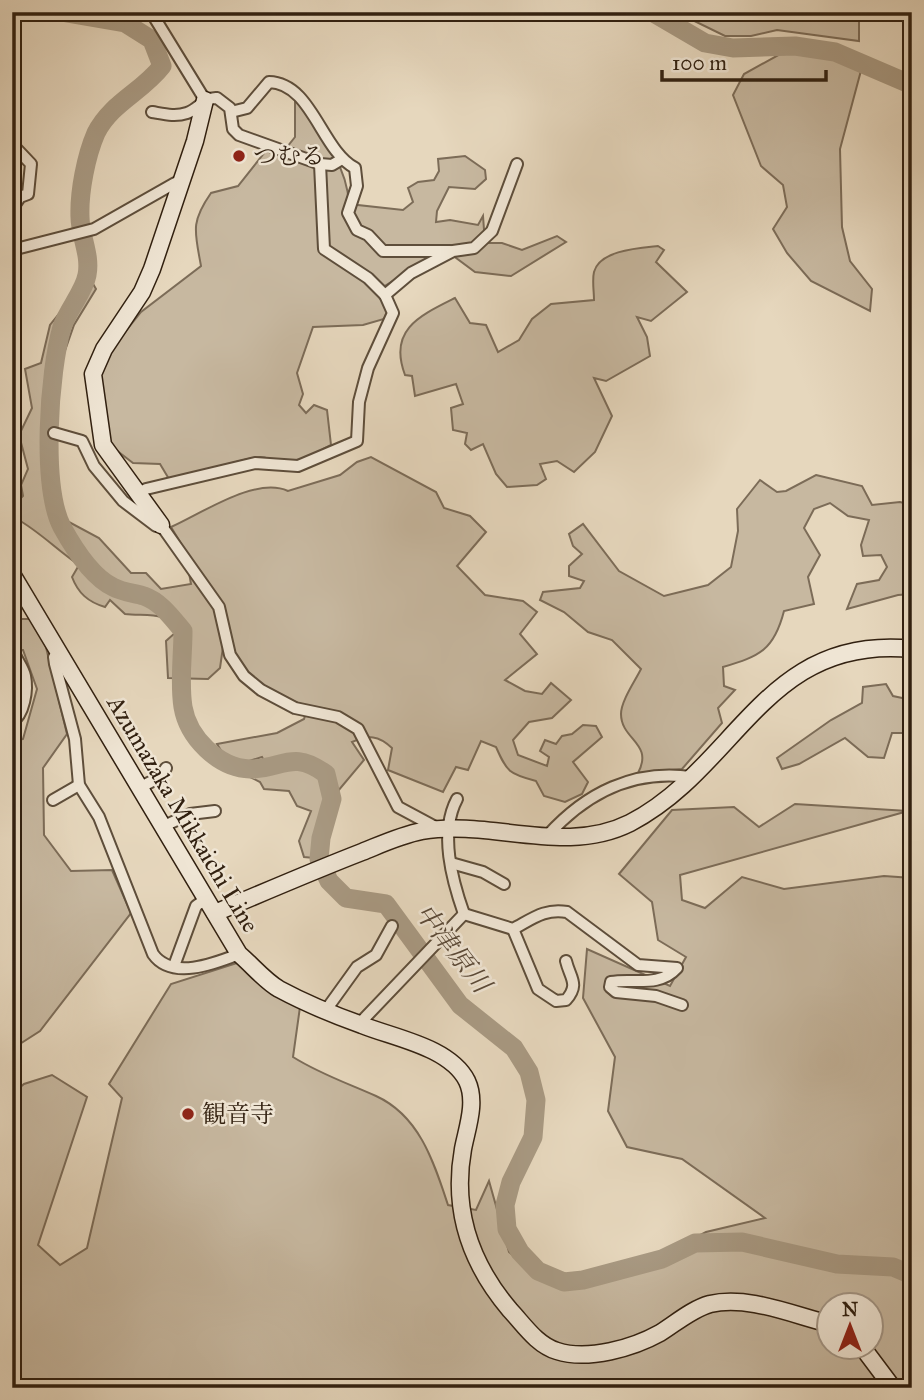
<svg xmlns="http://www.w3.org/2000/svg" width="924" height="1400" viewBox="0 0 924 1400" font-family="'IM FELL Great Primer','Noto Serif JP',serif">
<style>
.green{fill:#c7b8a0;stroke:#7c6c58;stroke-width:2;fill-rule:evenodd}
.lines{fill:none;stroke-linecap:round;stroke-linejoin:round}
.river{stroke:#a89982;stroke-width:19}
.street-casing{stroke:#5e4e3b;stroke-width:14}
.secondary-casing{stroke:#312010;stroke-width:19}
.street{stroke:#efe5d4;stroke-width:10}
.secondary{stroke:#efe5d4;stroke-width:16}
.poi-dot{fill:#8f2418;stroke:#efe5d4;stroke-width:2.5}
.labels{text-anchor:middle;stroke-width:5;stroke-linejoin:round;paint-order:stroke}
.poi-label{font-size:24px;fill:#312010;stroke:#efe5d4;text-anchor:start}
.street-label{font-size:24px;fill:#312010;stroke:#efe5d4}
.water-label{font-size:26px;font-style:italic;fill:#5b4a38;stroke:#efe5d4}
</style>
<rect width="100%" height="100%" fill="#e6d7bd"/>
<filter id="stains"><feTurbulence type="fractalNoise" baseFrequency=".00286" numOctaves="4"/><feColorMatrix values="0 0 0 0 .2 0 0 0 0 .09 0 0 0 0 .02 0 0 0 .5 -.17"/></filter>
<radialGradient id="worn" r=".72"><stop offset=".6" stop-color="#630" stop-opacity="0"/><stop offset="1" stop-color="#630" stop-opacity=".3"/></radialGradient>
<!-- green -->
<g class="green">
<polygon points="676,12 859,12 859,41 777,30 751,36 725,36"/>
<polygon points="791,48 822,48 863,63 840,149 842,227 850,261 872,289 870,311 811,281 787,253 773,229 787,207 783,185 761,166 733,95 744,74"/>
<path d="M295,99C319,131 347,163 349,204L403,210L413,202L408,188L418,182L434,180L439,171L438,159L465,156L485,170L486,179L475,189L449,187L437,211L436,222L450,220L478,225L483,216L485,243H502L522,250L557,236L566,242L511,276L475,272L444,249L385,286L382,296L388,310L384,319L363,325L313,327L297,373L303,394L299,405L306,413L314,405L327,410L331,445C315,453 299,466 281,462C273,461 267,457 260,457C228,461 200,476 169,479L160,464L133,463L107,443L99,374L110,351L141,312L201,266C195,232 190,223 211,193L238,186L265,152L287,147L295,137Z"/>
<path d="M658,246L664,250L656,262L687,292L651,321L637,317L647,337L650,356L606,381L594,378L612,416L595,452L574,472L557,461L540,464L546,479L537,485L507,487L496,474L483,444L471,450L465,444L467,433L453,430L451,408L463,404L456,384L415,396L412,376L405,375C388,330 419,316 455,298L470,323L486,325L498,352L519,340L532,319L551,304L594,300C594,291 592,280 594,272C600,250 639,248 658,246Z"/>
<path d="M92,282L96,289L74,325L61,362L56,405L57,456L45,484L54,514L99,538L131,573H146L161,589L191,584L185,550L171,527C201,514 255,476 288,491L340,475L357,462L371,457L436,492L444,508L470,516L486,532L457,566L485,595L523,601L537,612L520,634L537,654L505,680L525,691L542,694L551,683L571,700L552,718L529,722L513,740L518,755L547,766L549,757L540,751L545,740L556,744L562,736L572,734L583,725L596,726L602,737L573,762L588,782L582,794L565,802L544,796L536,781C509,774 507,772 496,747L481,741L468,770L456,767L443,792L388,770L392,748C378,735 369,735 352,742L364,760L322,810L314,858L304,857L299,841L311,811L297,806L289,791L264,789L260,782L252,778L269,770L262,757L243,763L227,760L217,744L277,733L304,719L308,706C291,701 272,694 258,682C245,671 237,657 223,647L220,668L208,679L168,678L166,641L175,633C170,609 143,617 125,614L110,600L105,607C88,602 78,593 72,577L79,565C57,550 40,532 17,519L13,506L23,496L21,485L28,469L19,435L32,408L25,369L41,363L50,325L66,305L72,291Z"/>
<path d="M816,475L862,486L872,505L900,502L912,505V594L898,595L847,609L857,584L879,580L887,567L881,555L863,556L861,545L869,520L848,516L830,503L814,509L804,528L820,555L808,577L814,604L784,611C774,650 760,656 723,667L724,686L735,690L718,708L722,723L682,769L638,773C654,743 621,740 621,714C621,701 635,681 641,669L612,640L588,632L564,612L540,600L543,592L580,588L584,581L569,576V566L582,554L573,546L569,534L583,524L619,571L664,596L708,585L731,567L738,531L737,509L760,480L777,492L786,491Z"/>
<polygon points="12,619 30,619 44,639 67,734 43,768 44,835 71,871 112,870 131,913 40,1031 12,1049 12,742 23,739 37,689 23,650 12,650"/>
<polygon points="886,684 893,696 912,700 912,733 892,733 884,758 868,757 845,738 799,764 782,769 777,758 831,720 862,703 863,687"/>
<path d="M795,804L908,811L680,875L682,900L705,908L742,877L784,889L884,876L912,878V1388H12V1094L24,1084L52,1075L87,1097L38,1245L60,1265L87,1248L122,1098L109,1084L171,984L240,962L300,1007L293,1057C320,1074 347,1083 376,1096C420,1116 434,1163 448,1205L476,1210L489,1181L509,1252L542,1280L570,1289L628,1273L706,1232L765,1218L682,1159L627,1147L608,1111L615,1057L583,998L587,949L670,986L686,957L658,940L652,902L619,874L672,810L734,807L759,827ZM830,1306H872V1348H830Z"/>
</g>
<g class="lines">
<!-- river -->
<g class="river">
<path d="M61,12L125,23L152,40L162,66C142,92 111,103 96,133C86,156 79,192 80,217C80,236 91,255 87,275C84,292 68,309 62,327C49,372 41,486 62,527C73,547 92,577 113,587C122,592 134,593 144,596C161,602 172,618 183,631C183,656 179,682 183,707C188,737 218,768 250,769C283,769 292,749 326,774L332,799L321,838L319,859L329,881L346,898L386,904L460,1005L514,1048L529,1072L536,1100L533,1137L511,1182L505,1205L507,1229L520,1252L538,1271L564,1282L583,1280L662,1259L695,1243L742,1242L837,1264L893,1267L912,1275"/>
<polyline points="652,12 705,43 733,48 795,46 835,52 912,85"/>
</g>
<defs>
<g id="street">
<polyline points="151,12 205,100"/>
<polyline points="12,104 13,83"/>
<path d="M152,112C164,114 175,117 187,113C199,109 204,97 217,98L230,108L233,129L239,135L320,164L332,165L342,159"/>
<path d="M231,112L247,108L269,82C312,83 321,150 355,168L357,186L348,213L357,230L368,235L383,251H450"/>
<polyline points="12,144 31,164 28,194 20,197 12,209"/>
<polyline points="320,164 324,249 368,278 385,295"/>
<polyline points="12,250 94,229 175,183 180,185"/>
<polyline points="54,433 82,441 94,466 123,501 156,526 161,525 219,607 230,655 244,676 261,690 295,708 338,717 358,729 398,807 439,829"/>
<polyline points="139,493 146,489 255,463 298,466 357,441 359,402 368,368 393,313 385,295 411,273 453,251 474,248 492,231 517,164"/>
<path d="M12,616C18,626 11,638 13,649C15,659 23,666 25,676C28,690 24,715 12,722"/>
<path d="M60,652L54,657L55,664L75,739L79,785L99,817L153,954C172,981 216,963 239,954"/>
<polyline points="141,787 160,777 166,768"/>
<path d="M457,799C439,833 452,880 464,914"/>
<polyline points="53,800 79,785"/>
<polyline points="164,826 190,814 215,811"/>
<path d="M548,835C586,793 634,769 691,777"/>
<polyline points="451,863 483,872 504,884"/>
<path d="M464,914L513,929C532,919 545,908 567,912L638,965L677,968C659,988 633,978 611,982L610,987L616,992L656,996L682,1005"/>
<path d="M513,929L538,989L556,1001L566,1000C580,984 570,978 566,961"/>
<polyline points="174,966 196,906 207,898"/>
<polyline points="326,1010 357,967 376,955 392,926"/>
<polyline points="359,1024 464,914"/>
</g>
<g id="secondary">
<polyline points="161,525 103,445 93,374 104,349 142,292 152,269 195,141 205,100"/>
<path d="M12,574L239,954C252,965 265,981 279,989C305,1003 334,1015 362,1025C394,1038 450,1047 467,1081C477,1102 467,1128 463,1149C452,1210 470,1263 510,1310C524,1325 537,1345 557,1351C588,1361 633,1348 660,1333C676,1323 692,1309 710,1304C748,1295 793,1315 830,1324"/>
<path d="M215,913C264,892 313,871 362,852C382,844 401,835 422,831C492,819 564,856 630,823C738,767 765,634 912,649"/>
<polyline points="863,1348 893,1388"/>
</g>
</defs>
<!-- street casing -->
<use href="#street" class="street-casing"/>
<!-- secondary casing -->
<use href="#secondary" class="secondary-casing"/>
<!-- street -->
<use href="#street" class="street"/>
<!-- secondary -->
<use href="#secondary" class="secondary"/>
</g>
<!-- markers -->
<g class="poi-dot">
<circle cx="239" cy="156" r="7"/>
<circle cx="188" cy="1114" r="7"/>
</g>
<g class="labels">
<!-- poi labels -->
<g class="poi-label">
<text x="253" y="164">つむる</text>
<text x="202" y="1122">観音寺</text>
</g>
<!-- street labels -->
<g class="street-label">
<text transform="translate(183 814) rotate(59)" y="8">Azumazaka Mikkaichi Line</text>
</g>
<!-- water labels -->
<g class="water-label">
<text transform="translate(453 948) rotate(52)" y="9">中津原川</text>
</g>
</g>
<!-- margin -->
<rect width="924" height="1400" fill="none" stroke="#e6d7bd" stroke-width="42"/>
<rect x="14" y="14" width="896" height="1372" fill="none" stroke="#312010" stroke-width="3.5"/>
<rect x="21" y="21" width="882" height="1358" fill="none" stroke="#312010" stroke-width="2"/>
<!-- north arrow -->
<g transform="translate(850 1326)"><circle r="33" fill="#efe5d4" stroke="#a39686" stroke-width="2"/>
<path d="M0-5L12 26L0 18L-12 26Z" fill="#8f2418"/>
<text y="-10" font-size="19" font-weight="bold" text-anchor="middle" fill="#312010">N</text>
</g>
<!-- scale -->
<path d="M662 70v10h164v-10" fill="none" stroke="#312010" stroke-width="3.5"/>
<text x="672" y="70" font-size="21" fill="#312010" stroke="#efe5d4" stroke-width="5" paint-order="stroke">100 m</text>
<rect width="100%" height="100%" filter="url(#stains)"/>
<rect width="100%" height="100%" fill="url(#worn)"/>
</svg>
